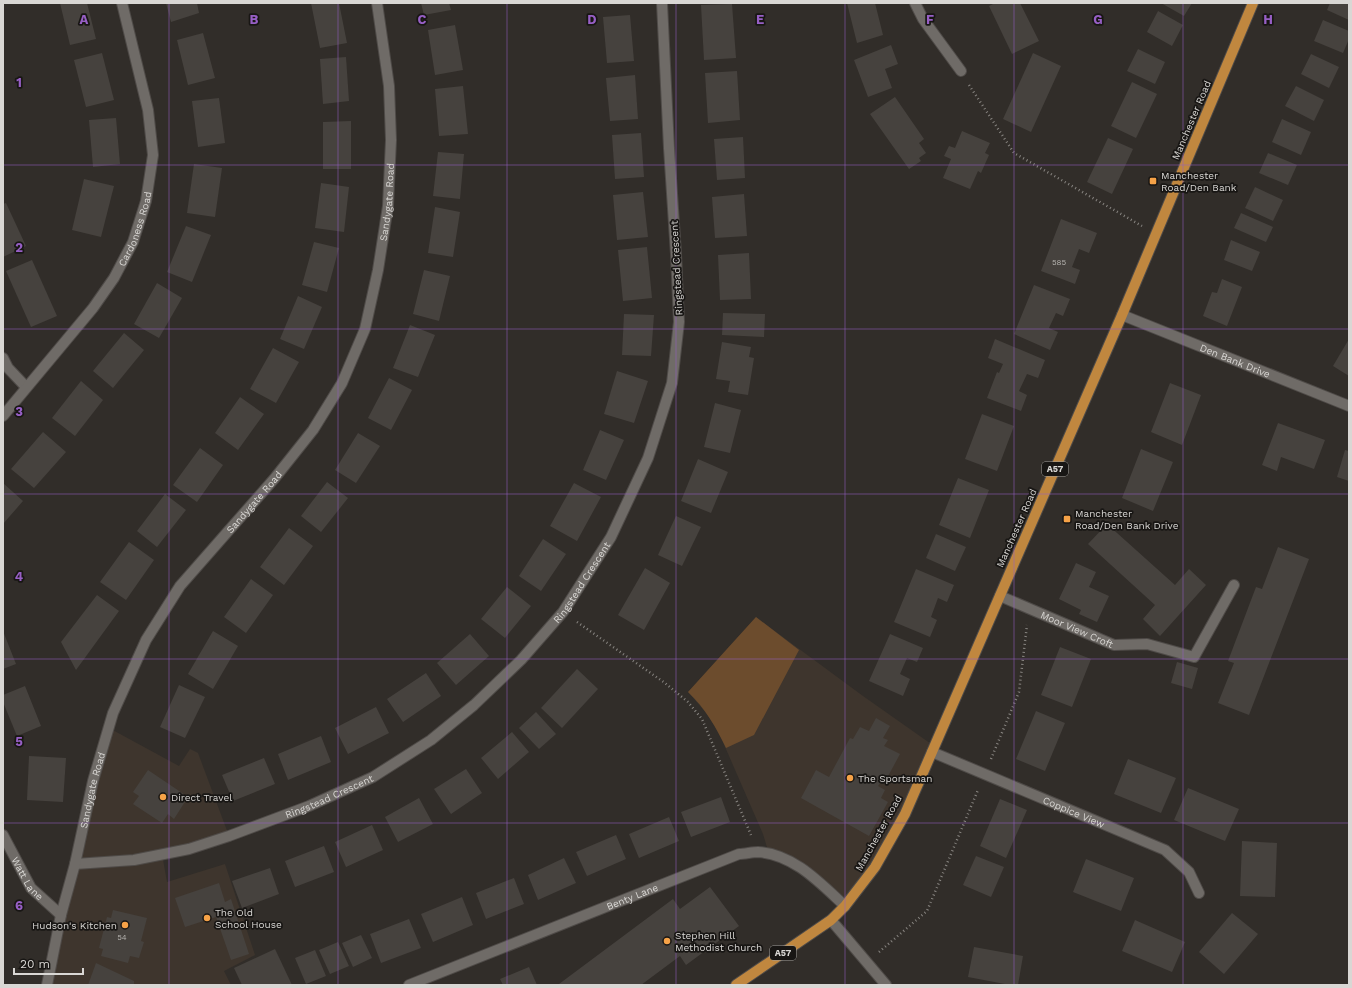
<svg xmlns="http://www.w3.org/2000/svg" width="1352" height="988" viewBox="0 0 1352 988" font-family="'Work Sans',sans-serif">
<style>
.built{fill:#3e352d}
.green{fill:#6c4c2d}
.building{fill:#46423e}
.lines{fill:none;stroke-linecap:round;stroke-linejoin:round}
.minor-casing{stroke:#4f4b48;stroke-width:12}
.major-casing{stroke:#4f4b48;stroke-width:12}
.path{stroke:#888581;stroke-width:2.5;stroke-dasharray:1 3;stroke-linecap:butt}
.minor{stroke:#6f6b67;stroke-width:10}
.major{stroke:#c0873f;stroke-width:10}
.grid{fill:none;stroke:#975fc5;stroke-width:1;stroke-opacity:0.55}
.poi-dot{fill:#f6a247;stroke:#181614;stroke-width:1.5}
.labels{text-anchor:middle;stroke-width:3.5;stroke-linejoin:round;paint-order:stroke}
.number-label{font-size:8px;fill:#b4b2ae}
.shield{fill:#181614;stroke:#9f9d9a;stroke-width:1}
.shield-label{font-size:9px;font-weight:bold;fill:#d9d7d4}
.street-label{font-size:10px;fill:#d9d7d4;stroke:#181614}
.poi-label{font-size:10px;fill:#d9d7d4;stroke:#181614;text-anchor:start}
.grid-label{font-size:13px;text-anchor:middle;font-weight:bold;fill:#975fc5;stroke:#181614;stroke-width:3.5;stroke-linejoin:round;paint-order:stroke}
</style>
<rect width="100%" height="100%" fill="#312d29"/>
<!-- built -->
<g class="built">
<polygon points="756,617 863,696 934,746 905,814 845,906 823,885 769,854 763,834 719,733 707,714 688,692"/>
<polygon points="109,728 179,766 190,749 198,753 229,836 162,854 167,882 225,864 255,955 224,971 231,985 47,985"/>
</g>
<!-- green -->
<path class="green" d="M756,617L799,650L754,735L726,748C716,727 705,708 688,692Z"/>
<!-- building -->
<g class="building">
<polygon points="60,3 87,3 96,39 70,45"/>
<polygon points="166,3 197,3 199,13 171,22"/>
<polygon points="311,3 339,3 347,43 320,48"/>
<polygon points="421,3 449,3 451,10 424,15"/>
<polygon points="847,3 875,3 883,35 857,43"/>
<polygon points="995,3 1020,3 1039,41 1012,54 989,6"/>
<polygon points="1161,3 1192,3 1184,16"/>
<polygon points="1330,3 1349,3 1349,20 1327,10"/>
<polygon points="732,4 736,58 704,60 701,5"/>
<polygon points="1158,11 1183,25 1172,46 1147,32"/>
<polygon points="630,15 634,61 607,63 603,17"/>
<polygon points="1323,20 1349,31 1349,39 1343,53 1314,41"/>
<polygon points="455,25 463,70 435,75 428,30"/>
<polygon points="203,33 215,78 188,85 177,40"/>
<polygon points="891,45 898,64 885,69 892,88 868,97 854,60"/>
<polygon points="1138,49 1165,62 1155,84 1127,71"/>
<polygon points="102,53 114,100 86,107 74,60"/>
<polygon points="1033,53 1061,66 1031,132 1003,119"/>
<polygon points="1311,54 1339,67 1329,88 1301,74"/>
<polygon points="346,57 349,101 323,104 320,59"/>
<polygon points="737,71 740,120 708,123 705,73"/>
<polygon points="635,75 638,119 610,121 606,78"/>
<polygon points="1132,82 1157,94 1136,138 1111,126"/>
<polygon points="463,86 468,134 439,136 435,89"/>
<polygon points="1296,86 1324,100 1314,121 1285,106"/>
<polygon points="895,97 924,139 919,143 926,153 919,158 921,161 909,169 870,114"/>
<polygon points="219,98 225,143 198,147 192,101"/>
<polygon points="116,118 120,164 93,167 89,120"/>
<polygon points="1282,119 1311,132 1301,155 1272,142"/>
<polygon points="351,121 351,169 323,169 323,122"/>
<polygon points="962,131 990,143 985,153 989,155 981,173 978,171 970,189 943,178 951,159 944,156 949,146 955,148"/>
<polygon points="641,133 644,177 615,179 612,135"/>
<polygon points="743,137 745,178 717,180 714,139"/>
<polygon points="1108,138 1133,149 1112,194 1087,182"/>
<polygon points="438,152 464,154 460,199 433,196"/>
<polygon points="1268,153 1297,165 1288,185 1259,173"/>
<polygon points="194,164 222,168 215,217 187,213"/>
<polygon points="84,179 114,186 101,237 72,230"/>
<polygon points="321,183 349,187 344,232 315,228"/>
<polygon points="1255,187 1283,200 1273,221 1245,208"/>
<polygon points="643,192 648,237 617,240 613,195"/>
<polygon points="744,194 747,236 715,238 712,197"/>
<polygon points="6,203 26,246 3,257 3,204"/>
<polygon points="435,207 460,212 453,257 428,253"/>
<polygon points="1241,213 1273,227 1266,242 1234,228"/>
<polygon points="1061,219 1097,233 1089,253 1079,249 1072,267 1080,270 1075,284 1041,271"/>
<polygon points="186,226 211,235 192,282 167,272"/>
<polygon points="1231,240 1260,252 1252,271 1224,260"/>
<polygon points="314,242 339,248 327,292 302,285"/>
<polygon points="647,247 652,298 623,301 618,250"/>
<polygon points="749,253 751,299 720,300 718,255"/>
<polygon points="32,260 57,316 31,327 6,271"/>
<polygon points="424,270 450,276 439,321 413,314"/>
<polygon points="1222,279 1242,287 1227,326 1203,316 1212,292 1217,293"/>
<polygon points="157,283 182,298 159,338 134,324"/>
<polygon points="1034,285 1070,299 1063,316 1056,313 1049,328 1058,332 1050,350 1014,334"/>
<polygon points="298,296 322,307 304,349 280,339"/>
<polygon points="723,313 765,314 764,337 722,335"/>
<polygon points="624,314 654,315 651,356 622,355"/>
<polygon points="410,325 435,335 418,377 393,368"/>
<polygon points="124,333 144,350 113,388 93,371"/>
<polygon points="995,339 1045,360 1038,378 1027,374 1019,391 1027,395 1021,411 987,398 997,372 999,373 1003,364 988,358"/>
<polygon points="1349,339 1349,376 1333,366"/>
<polygon points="722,342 751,347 749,357 754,358 748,395 728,392 730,381 716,379"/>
<polygon points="273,348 299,362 276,403 250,389"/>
<polygon points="617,371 648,381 634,423 604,414"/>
<polygon points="389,378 412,390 391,430 368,418"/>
<polygon points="81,381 103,400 75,436 52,418"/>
<polygon points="1170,383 1201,395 1182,445 1151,432"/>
<polygon points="240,397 264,414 238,450 215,433"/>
<polygon points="715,403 741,410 730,453 704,447"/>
<polygon points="982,414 1014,426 997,471 965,459"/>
<polygon points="1278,423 1325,440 1314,469 1281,457 1277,471 1262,465"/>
<polygon points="600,430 624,440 606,480 583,470"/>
<polygon points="43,432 66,452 34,488 11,469"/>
<polygon points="358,433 380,446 356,483 335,470"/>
<polygon points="200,448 223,465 197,502 173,485"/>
<polygon points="1141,449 1173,462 1153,511 1122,498"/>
<polygon points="1345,450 1349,451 1349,481 1337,477"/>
<polygon points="698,459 728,472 711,513 681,501"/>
<polygon points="958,478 989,490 970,538 939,525"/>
<polygon points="327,482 348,498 321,532 301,516"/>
<polygon points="3,483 23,501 3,524"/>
<polygon points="574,483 601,497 577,541 550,526"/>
<polygon points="165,494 186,510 157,547 137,531"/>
<polygon points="676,516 701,527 682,566 658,555"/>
<polygon points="1107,524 1175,585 1189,569 1206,585 1160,636 1143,619 1155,605 1088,544"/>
<polygon points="289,528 313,546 284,585 260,567"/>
<polygon points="936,534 966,547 955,571 926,558"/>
<polygon points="543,539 566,554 541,591 519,576"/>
<polygon points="129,542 154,560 126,600 100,582"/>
<polygon points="1278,547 1309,559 1249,715 1218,703 1234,663 1228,661 1256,587 1262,589"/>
<polygon points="1076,563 1096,572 1089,587 1109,596 1097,622 1079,614 1081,610 1059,599"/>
<polygon points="645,568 670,583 644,630 618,615"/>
<polygon points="916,569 954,585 947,602 938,598 931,617 937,620 930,637 894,622"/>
<polygon points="251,579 273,595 246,633 224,617"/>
<polygon points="507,587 531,606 505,638 481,619"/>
<polygon points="97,595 119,611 76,670 61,642"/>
<polygon points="3,631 16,664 3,669"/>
<polygon points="213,631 238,646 213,689 188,674"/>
<polygon points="470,634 489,656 456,685 437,663"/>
<polygon points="890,634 923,648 917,662 907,658 900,674 910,679 903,696 869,681"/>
<polygon points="1060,647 1091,659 1072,707 1041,695"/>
<polygon points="1177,662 1198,668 1192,689 1171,683"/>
<polygon points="577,669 598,689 562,728 541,708"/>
<polygon points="426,673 441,696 403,722 387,699"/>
<polygon points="179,685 205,697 185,738 160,727"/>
<polygon points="25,686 41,726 17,736 3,702 3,695"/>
<polygon points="376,707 389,733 348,754 335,728"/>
<polygon points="1036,711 1065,723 1045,771 1016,759"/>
<polygon points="536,712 556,734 539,749 519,728"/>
<polygon points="876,718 890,726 883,738 888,740 884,746 900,754 886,780 883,779 878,786 885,790 881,798 888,802 869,836 801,798 816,770 829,777 850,738 853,739 860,727 869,731"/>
<polygon points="512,732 529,752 498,779 481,758"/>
<polygon points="321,736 331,762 288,780 278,754"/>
<polygon points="29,756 66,758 63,802 27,800"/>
<polygon points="264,758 275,784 233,801 222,775"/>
<polygon points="1128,759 1176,778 1161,813 1114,794"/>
<polygon points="466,769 482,793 451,814 434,789"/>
<polygon points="148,770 188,797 174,819 168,814 162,823 133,804 139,796 133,792"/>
<polygon points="1188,788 1239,809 1225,841 1174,820"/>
<polygon points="721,797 730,822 691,837 681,812"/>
<polygon points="419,798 433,824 398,842 385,817"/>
<polygon points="1000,799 1027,810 1006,858 980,846"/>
<polygon points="669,817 679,841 639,858 629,834"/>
<polygon points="372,825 383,850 346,867 335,842"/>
<polygon points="616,835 626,859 587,876 576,852"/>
<polygon points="1242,841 1277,843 1275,897 1240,896"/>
<polygon points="324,846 334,872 295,887 285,861"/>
<polygon points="976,856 1004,867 991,897 963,885"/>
<polygon points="564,858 576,883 538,900 528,875"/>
<polygon points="1086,859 1134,878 1121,911 1073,892"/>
<polygon points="270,868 279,894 242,908 232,881"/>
<polygon points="514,878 524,904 486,919 476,893"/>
<polygon points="219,883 225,902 231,899 249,954 231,960 216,917 185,927 175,898"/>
<polygon points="710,887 739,926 686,965 680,956 641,985 560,985 559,984 673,899 680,909"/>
<polygon points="462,897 473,925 433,942 421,914"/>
<polygon points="113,910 147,918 141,941 144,942 139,958 130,956 128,963 101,956 103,949 99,948 107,917 111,918"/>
<polygon points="1232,913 1258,934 1224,974 1199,952"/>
<polygon points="409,919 421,948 381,963 370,934"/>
<polygon points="1135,920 1185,942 1172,972 1122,951"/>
<polygon points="361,935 372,958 353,967 342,943"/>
<polygon points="338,942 349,966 330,974 319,950"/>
<polygon points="974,947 1023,956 1018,985 1010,985 968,977"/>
<polygon points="275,949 292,985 242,985 234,968"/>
<polygon points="315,950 326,976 306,984 295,958"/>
<polygon points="96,963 134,981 134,985 88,985"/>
<polygon points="529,967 537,985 503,985 500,979"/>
</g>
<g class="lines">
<defs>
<g id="minor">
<polyline points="915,3 923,19 961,71"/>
<path id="s1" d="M1122,315L1349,406"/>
<polyline points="3,358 8,368 26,387"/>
<path id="s2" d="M3,416L93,308L114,278L133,242L146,201L153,155L148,110L122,3"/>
<path id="s3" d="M1000,596L1114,645L1147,644L1194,657L1234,585"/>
<path id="s4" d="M932,752L1165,850L1189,872L1199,893"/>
<path id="s5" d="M3,835L31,888L61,915"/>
<path id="s6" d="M75,864L134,860L189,849L229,836L309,806L373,777L431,740L474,705L521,660L563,612L611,537L648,458L672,383L679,322L676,254L669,148L662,3"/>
<polyline points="831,920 886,985"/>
<path id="s7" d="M47,985L61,915L75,864L93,781L113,713L146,640L180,586L274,479L313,430L342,383L365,329L378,270L388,206L391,140L389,86L377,3"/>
<path id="s8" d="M409,985L739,854C745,854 752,852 758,852C794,854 821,884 845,906"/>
</g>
<polyline id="major" points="736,985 831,920 845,906 875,867 905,814 1122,315 1253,3"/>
</defs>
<!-- minor casing -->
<use href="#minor" class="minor-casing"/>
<!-- major casing -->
<use href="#major" class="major-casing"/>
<!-- path -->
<g class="path">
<polyline points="969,85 1014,153 1142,226"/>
<polyline points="577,622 665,683 688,702 702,719 751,835"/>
<polyline points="991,759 1019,692 1027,625"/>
<polyline points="879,952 927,911 978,790"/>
</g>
<!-- minor -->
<use href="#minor" class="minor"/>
<!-- major -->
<use href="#major" class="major"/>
</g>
<!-- grid -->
<path class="grid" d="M169,3V985M338,3V985M507,3V985M676,3V985M845,3V985M1014,3V985M1183,3V985M3,165H1349M3,329H1349M3,494H1349M3,659H1349M3,823H1349"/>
<!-- markers -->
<g class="poi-dot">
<rect x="1149" y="177" width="8" height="8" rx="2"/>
<rect x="1063" y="515" width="8" height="8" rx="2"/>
<circle cx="850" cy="778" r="4"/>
<circle cx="163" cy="797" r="4"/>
<circle cx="207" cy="918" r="4"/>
<circle cx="125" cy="925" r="4"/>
<circle cx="667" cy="941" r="4"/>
</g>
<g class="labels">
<!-- number labels -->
<g class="number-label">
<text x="1059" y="265">585</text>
<text x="122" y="940">54</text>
</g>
<!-- shield labels -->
<g class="shield">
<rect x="1042" y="462" width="26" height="14" rx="3"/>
<rect x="770" y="946" width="26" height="14" rx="3"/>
</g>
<g class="shield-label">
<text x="1055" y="472">A57</text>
<text x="783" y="956">A57</text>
</g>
<!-- street labels -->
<g class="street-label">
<text transform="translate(1191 120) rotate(-67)" y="4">Manchester Road</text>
<text dy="4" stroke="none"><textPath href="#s7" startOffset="872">Sandygate Road</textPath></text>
<text dy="4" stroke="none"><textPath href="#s2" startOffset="231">Cardoness Road</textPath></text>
<text transform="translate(676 268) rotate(-93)" y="4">Ringstead Crescent</text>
<text dy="4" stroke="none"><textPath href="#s1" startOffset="122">Den Bank Drive</textPath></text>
<text dy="4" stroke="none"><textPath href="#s7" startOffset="536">Sandygate Road</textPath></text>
<text transform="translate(1016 528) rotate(-66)" y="4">Manchester Road</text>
<text dy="4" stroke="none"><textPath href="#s6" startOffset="601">Ringstead Crescent</textPath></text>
<text dy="4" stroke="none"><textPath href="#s3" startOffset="84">Moor View Croft</textPath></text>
<text dy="4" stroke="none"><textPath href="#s7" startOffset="200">Sandygate Road</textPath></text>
<text dy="4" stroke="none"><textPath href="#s6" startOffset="265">Ringstead Crescent</textPath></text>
<text dy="4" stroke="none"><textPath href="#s4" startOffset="154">Coppice View</textPath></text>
<text transform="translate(878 833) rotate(-61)" y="4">Manchester Road</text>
<text dy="4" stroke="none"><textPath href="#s5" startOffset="50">Watt Lane</textPath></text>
<text dy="4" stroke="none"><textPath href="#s8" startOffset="240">Benty Lane</textPath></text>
</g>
<!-- poi labels -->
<g class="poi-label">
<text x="1161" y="179">Manchester<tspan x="1161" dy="12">Road/Den Bank</tspan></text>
<text x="1075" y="517">Manchester<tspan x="1075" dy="12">Road/Den Bank Drive</tspan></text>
<text x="858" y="782">The Sportsman</text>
<text x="171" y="801">Direct Travel</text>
<text x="215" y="916">The Old<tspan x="215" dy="12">School House</tspan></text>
<text x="117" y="929" text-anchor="end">Hudson's Kitchen</text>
<text x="675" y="939">Stephen Hill<tspan x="675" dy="12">Methodist Church</tspan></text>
</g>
</g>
<g class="grid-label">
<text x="84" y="24">A</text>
<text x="254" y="24">B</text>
<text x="422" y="24">C</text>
<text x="592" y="24">D</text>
<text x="760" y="24">E</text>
<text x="930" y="24">F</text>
<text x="1098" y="24">G</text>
<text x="1268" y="24">H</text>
<text x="19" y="87">1</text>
<text x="19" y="252">2</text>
<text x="19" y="416">3</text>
<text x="19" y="581">4</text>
<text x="19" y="746">5</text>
<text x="19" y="910">6</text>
</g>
<!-- border -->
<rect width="1352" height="988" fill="none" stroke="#d9d7d4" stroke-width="8"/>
<!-- scale -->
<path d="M14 968v6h69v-6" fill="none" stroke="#d9d7d4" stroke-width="2"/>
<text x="20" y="968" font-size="12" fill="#d9d7d4" stroke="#181614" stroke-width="3" paint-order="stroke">20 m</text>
</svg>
